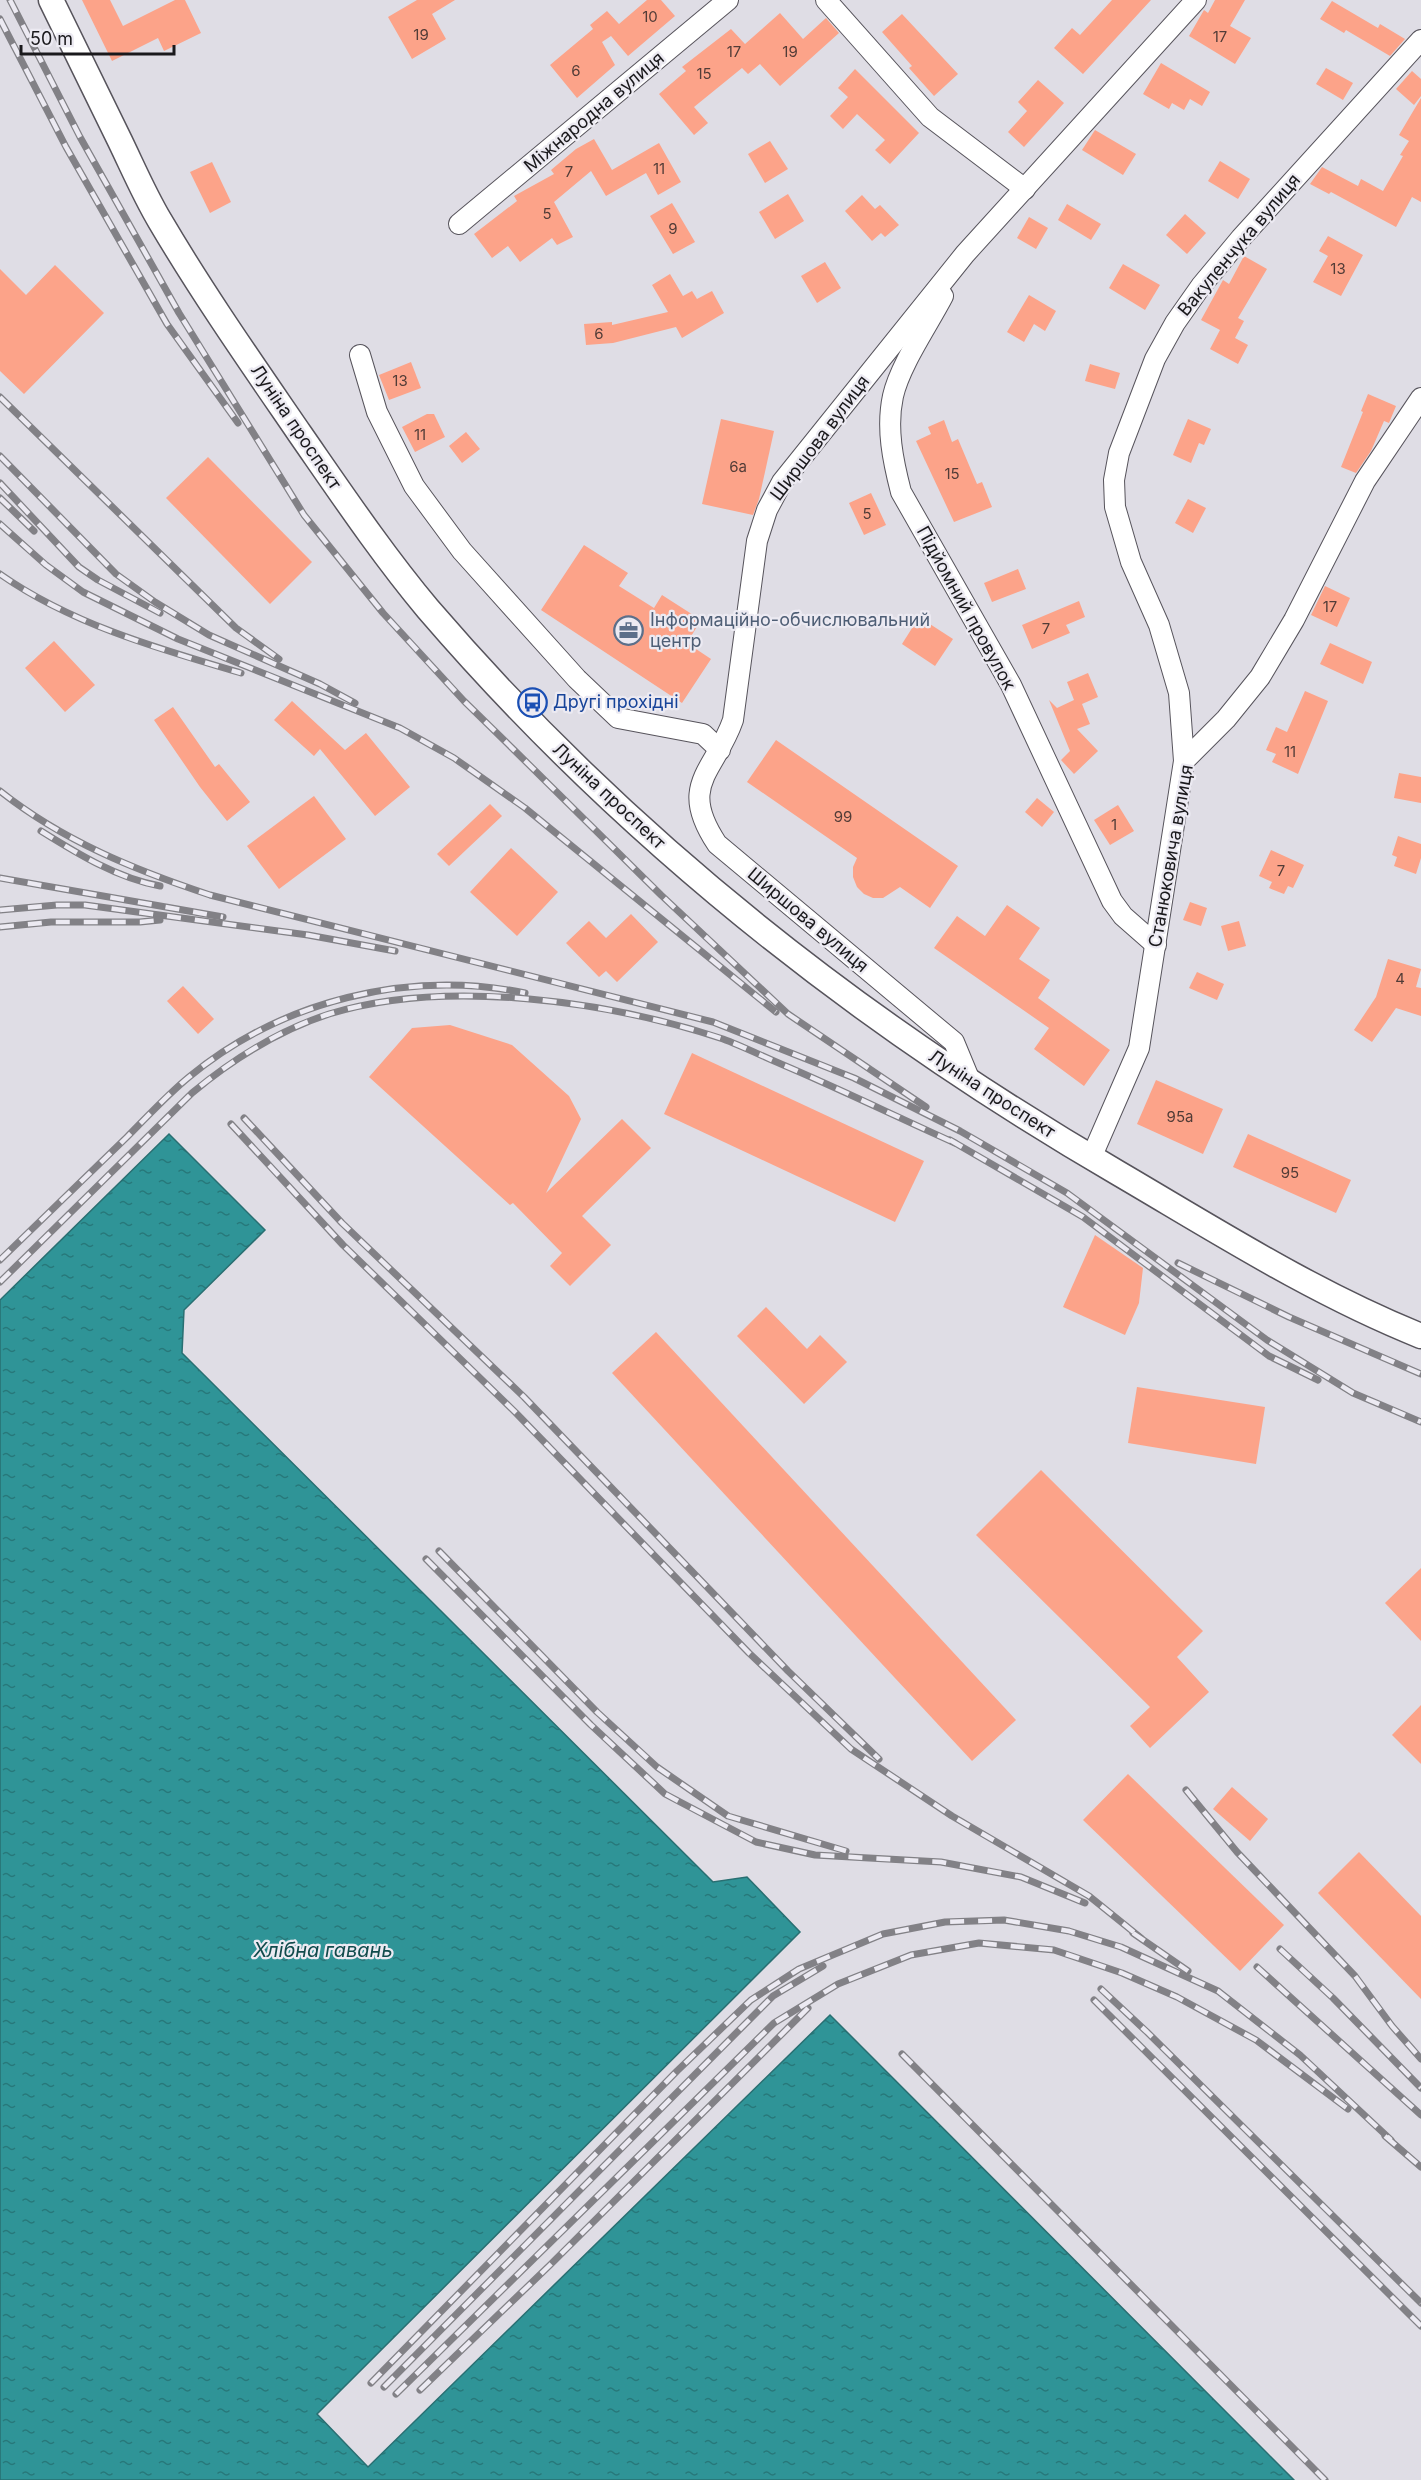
<svg xmlns="http://www.w3.org/2000/svg" width="1421" height="2480" viewBox="0 0 1421 2480" font-family="Inter,sans-serif">
<style>
.water{fill:url(#water-ripples);stroke:#296f72;stroke-width:1.5}
.building{fill:#fca389}
.lines{fill:none;stroke-linecap:round;stroke-linejoin:round}
.minor-casing{stroke:#57545c;stroke-width:22}
.tertiary-casing{stroke:#57545c;stroke-width:27}
.minor{stroke:#fff;stroke-width:20}
.tertiary{stroke:#fff;stroke-width:24}
.rail-casing{stroke:#828186;stroke-width:7}
.rail{stroke:#eceaf2;stroke-width:4.5;stroke-dasharray:14;stroke-linecap:butt}
.labels{text-anchor:middle;stroke-width:4.5;stroke-linejoin:round;paint-order:stroke}
.number-label{font-size:15px;fill:#523c37}
.street-label{font-size:18px;fill:#1a191c;stroke:#eceaf2}
.service-label{font-size:18px;fill:#4e5e75;stroke:#eceaf2;text-anchor:start}
.transit-label{font-size:18px;fill:#164399;stroke:#eceaf2;text-anchor:start}
.water-label{font-size:20px;font-style:italic;fill:#114b4c;stroke:#eceaf2}
</style>
<defs>
<pattern id="water-ripples" width="26" height="14" patternUnits="userSpaceOnUse" patternTransform="scale(1.5)"><rect width="26" height="14" fill="#2f9497"/><path d="M2 4q2-2 4 0t4 0M15 11q2-2 4 0t4 0" fill="none" stroke="#27787a"/></pattern>
</defs>
<rect width="100%" height="100%" fill="#dfdde5"/>
<!-- water -->
<polygon class="water" points="169,1134 265,1230 184,1310 182,1353 713,1882 747,1877 800,1932 317,2414 368,2467 830,2015 1294,2480 0,2480 0,1300"/>
<!-- building -->
<g class="building">
<polygon points="82,0 110,0 123,26 175,0 185,0 201,33 164,51 158,38 112,61"/>
<polygon points="417,0 455,0 432,14 446,39 412,59 388,17"/>
<polygon points="647,0 661,0 675,16 628,56 611,36 602,42 615,65 577,98 550,65 593,29 590,25 607,11 619,24"/>
<polygon points="1112,0 1151,0 1083,74 1054,48 1072,28 1080,35"/>
<polygon points="1215,0 1245,0 1230,26 1251,38 1235,64 1189,36 1204,10 1208,13"/>
<polygon points="1332,1 1378,28 1380,24 1405,39 1390,56 1346,30 1344,33 1320,19"/>
<polygon points="780,13 803,39 826,18 839,33 780,86 760,64 748,74 742,68 694,107 708,123 694,135 659,94 686,71 682,67 731,29 745,44"/>
<polygon points="902,14 958,74 934,96 909,68 912,66 882,32"/>
<polygon points="1161,63 1210,92 1202,106 1190,99 1184,110 1172,103 1169,109 1143,94"/>
<polygon points="1326,68 1353,83 1343,100 1316,84"/>
<polygon points="855,69 919,133 890,164 875,150 885,140 857,114 843,129 830,116 848,97 838,88"/>
<polygon points="1412,71 1421,79 1421,96 1414,105 1396,89"/>
<polygon points="1038,80 1064,103 1024,147 1008,132 1027,111 1018,102"/>
<polygon points="1421,98 1421,202 1412,197 1396,227 1331,192 1329,194 1310,184 1322,167 1358,186 1361,179 1383,191 1403,156 1400,155 1409,141 1399,135"/>
<polygon points="1095,130 1136,154 1123,175 1082,150"/>
<polygon points="594,139 612,170 659,143 681,182 658,195 646,173 606,196 591,171 554,202 573,237 557,245 552,238 520,262 508,246 492,258 474,234 517,201 514,196 554,174 551,170 576,149"/>
<polygon points="770,141 788,169 765,183 748,154"/>
<polygon points="1220,161 1250,179 1238,199 1208,181"/>
<polygon points="212,162 231,202 210,213 190,172"/>
<polygon points="788,194 804,221 775,239 759,212"/>
<polygon points="862,195 875,209 880,205 899,225 885,237 881,233 872,241 845,211"/>
<polygon points="672,203 695,242 673,254 650,216"/>
<polygon points="1067,204 1101,224 1091,240 1058,220"/>
<polygon points="1185,214 1206,233 1187,254 1166,235"/>
<polygon points="1029,217 1048,228 1036,249 1017,238"/>
<polygon points="1328,236 1363,255 1341,296 1313,282 1328,256 1319,251"/>
<polygon points="1244,256 1267,269 1238,318 1244,321 1235,338 1248,345 1238,364 1210,349 1220,330 1201,320 1223,280 1229,284"/>
<polygon points="825,262 841,288 817,303 801,276"/>
<polygon points="1123,264 1160,285 1145,310 1109,288"/>
<polygon points="55,265 104,313 24,394 0,371 0,269 26,295"/>
<polygon points="670,274 683,296 692,291 697,299 712,291 724,313 682,338 676,327 613,343 586,345 584,324 612,322 612,325 668,312 652,285"/>
<polygon points="1029,295 1056,311 1045,331 1034,324 1024,342 1007,332"/>
<polygon points="411,362 421,388 389,400 379,375"/>
<polygon points="1090,364 1120,373 1115,389 1085,381"/>
<polygon points="1368,394 1396,406 1389,423 1384,421 1371,451 1356,473 1341,467 1363,412 1361,411"/>
<polygon points="427,414 434,414 445,437 415,452 402,427"/>
<polygon points="721,419 774,431 759,499 753,515 702,504"/>
<polygon points="1188,419 1211,429 1204,445 1199,443 1191,463 1173,455"/>
<polygon points="944,420 952,442 958,439 977,484 982,482 992,507 954,522 916,441 931,434 928,427"/>
<polygon points="466,432 480,449 462,463 449,446"/>
<polygon points="208,457 312,562 270,604 166,498"/>
<polygon points="871,493 886,525 864,535 849,503"/>
<polygon points="1188,499 1206,508 1193,533 1175,523"/>
<polygon points="584,545 628,573 619,586 654,608 662,595 701,620 687,643 711,659 682,703 541,610"/>
<polygon points="1018,569 1026,589 992,602 984,583"/>
<polygon points="1325,586 1350,598 1337,627 1311,615"/>
<polygon points="1079,601 1085,617 1066,625 1070,633 1032,649 1022,625"/>
<polygon points="919,617 953,639 935,666 902,644"/>
<polygon points="54,641 95,685 65,712 25,668"/>
<polygon points="1330,643 1372,662 1363,684 1320,664"/>
<polygon points="1088,673 1098,697 1082,704 1090,724 1077,729 1098,751 1074,774 1061,760 1070,751 1049,700 1057,708 1074,700 1067,682"/>
<polygon points="1305,691 1328,701 1298,774 1272,762 1276,754 1266,750 1276,727 1287,732"/>
<polygon points="292,701 345,750 366,733 410,787 375,816 320,749 314,756 274,720"/>
<polygon points="173,707 215,767 219,764 250,802 227,821 200,787 154,720"/>
<polygon points="776,740 958,866 930,908 900,887 883,898 873,898 864,894 857,887 853,877 853,867 857,858 747,782"/>
<polygon points="1399,773 1421,777 1421,803 1394,798"/>
<polygon points="314,796 346,839 279,889 247,846"/>
<polygon points="1037,798 1054,812 1042,827 1025,812"/>
<polygon points="490,804 502,816 449,866 437,854"/>
<polygon points="1118,805 1134,831 1110,845 1094,820"/>
<polygon points="1398,836 1421,844 1421,858 1416,874 1394,866 1397,857 1392,855"/>
<polygon points="511,848 558,892 517,936 470,892"/>
<polygon points="1271,850 1304,865 1293,888 1288,886 1284,894 1269,888 1272,882 1259,876"/>
<polygon points="1190,902 1207,908 1201,926 1183,920"/>
<polygon points="1007,905 1040,928 1019,959 1050,980 1038,998 1110,1050 1084,1086 1034,1049 1049,1028 934,948 957,916 985,936"/>
<polygon points="631,914 658,942 617,982 606,971 599,977 566,943 589,921 606,938"/>
<polygon points="1239,921 1246,946 1228,951 1221,926"/>
<polygon points="1388,959 1421,969 1416,987 1421,988 1421,1016 1396,1008 1372,1042 1354,1030 1376,997"/>
<polygon points="1197,972 1224,984 1217,1000 1189,988"/>
<polygon points="183,986 214,1019 198,1034 167,1001"/>
<polygon points="450,1025 512,1045 569,1096 581,1119 546,1193 622,1119 651,1148 582,1216 611,1245 570,1286 550,1266 562,1253 513,1203 510,1205 369,1077 412,1028"/>
<polygon points="692,1053 924,1161 895,1222 664,1114"/>
<polygon points="1156,1080 1223,1109 1203,1154 1137,1124"/>
<polygon points="1248,1134 1351,1180 1336,1213 1233,1167"/>
<polygon points="1095,1235 1143,1268 1139,1303 1125,1335 1063,1307"/>
<polygon points="766,1307 807,1349 820,1335 847,1362 804,1404 737,1336"/>
<polygon points="656,1332 1016,1720 972,1761 612,1373"/>
<polygon points="1137,1387 1265,1407 1256,1464 1128,1443"/>
<polygon points="1041,1470 1203,1631 1177,1657 1209,1692 1150,1748 1130,1726 1150,1707 976,1535"/>
<polygon points="1421,1568 1421,1641 1385,1603"/>
<polygon points="1421,1705 1421,1764 1392,1735"/>
<polygon points="1128,1774 1284,1925 1240,1971 1083,1820"/>
<polygon points="1232,1787 1268,1819 1250,1841 1213,1809"/>
<polygon points="1359,1852 1421,1916 1421,1999 1318,1893"/>
</g>
<g class="lines">
<defs>
<g id="minor">
<polyline points="826,0 930,117 1025,189"/>
<polyline points="459,224 728,0"/>
<path d="M943,296C928,325 900,365 893,396C886,428 893,461 901,492L1011,685L1112,901L1123,916L1156,945"/>
<polyline points="360,355 377,412 414,486 462,551 577,679 618,718 703,734 720,750"/>
<polyline points="1184,761 1226,719 1260,677 1294,620 1365,481 1421,398"/>
<path d="M971,1083L954,1042L717,844C677,784 715,772 733,720L757,541L767,510L782,482L965,254L1196,0"/>
<polyline points="1091,1158 1139,1048 1184,761 1179,693 1159,625 1131,562 1115,507 1114,480 1119,453 1155,359 1175,323 1201,286 1241,238 1421,40"/>
</g>
<path id="tertiary" d="M51,0C74,47 97,94 120,141C133,168 145,196 160,221C203,294 252,364 300,434C341,493 382,554 428,609C623,836 860,1023 1118,1173C1217,1231 1314,1293 1421,1336"/>
</defs>
<!-- minor casing -->
<use href="#minor" class="minor-casing"/>
<!-- tertiary casing -->
<use href="#tertiary" class="tertiary-casing"/>
<!-- minor -->
<use href="#minor" class="minor"/>
<!-- tertiary -->
<use href="#tertiary" class="tertiary"/>
<defs>
<g id="rail">
<polyline points="10,0 80,137 179,313 304,515 383,613 464,701 507,743 661,895 788,1014 926,1107"/>
<polyline points="0,19 66,147 167,324 238,423"/>
<polyline points="0,397 236,628 279,659"/>
<polyline points="0,456 116,574 155,602 209,635 320,684 355,703"/>
<polyline points="0,483 79,567 98,580 160,613"/>
<polyline points="0,498 34,531"/>
<polyline points="0,524 46,565 83,592 178,639 400,728 454,758 525,808 776,1012"/>
<path d="M0,574C71,624 159,649 241,673"/>
<path d="M0,791C63,841 135,870 210,895L713,1022L854,1078L960,1131L1067,1193L1267,1340L1353,1393L1421,1422"/>
<path d="M41,831C78,854 117,878 160,886"/>
<polyline points="0,878 223,917"/>
<polyline points="0,910 57,905 85,905 308,935 395,951"/>
<polyline points="0,927 51,922 140,922 160,920"/>
<polyline points="244,1118 342,1223 524,1397 788,1671 879,1759"/>
<polyline points="231,1124 343,1245 516,1413 749,1653 851,1749 952,1816 1089,1896 1141,1938"/>
<polyline points="950,1140 1083,1217 1269,1356 1318,1380"/>
<path d="M0,1260C42,1219 85,1178 127,1137C147,1117 167,1095 189,1077C281,1001 408,969 525,993"/>
<polyline points="1178,1263 1289,1317 1421,1374"/>
<path d="M0,1282L192,1093C233,1059 277,1031 329,1014C445,978 609,1001 723,1039C742,1046 762,1056 781,1064C840,1089 897,1117 955,1143"/>
<polyline points="439,1551 597,1712 657,1767 728,1816 846,1851"/>
<polyline points="426,1559 591,1725 665,1794 756,1842 815,1855 941,1862 1021,1877 1085,1903"/>
<polyline points="1186,1790 1237,1852 1355,1976 1392,2026 1421,2059"/>
<polyline points="1133,1933 1188,1971"/>
<polyline points="1280,1949 1333,1998 1421,2088"/>
<polyline points="1257,1967 1421,2115"/>
<polyline points="1101,1989 1147,2032 1421,2303"/>
<polyline points="1094,2000 1421,2326"/>
<polyline points="902,2054 1325,2480"/>
<polyline points="1385,2136 1421,2167"/>
<polyline points="371,2383 677,2071 751,2000 799,1969 883,1934 945,1922 1004,1920 1069,1931 1121,1947 1218,1991 1300,2055 1391,2140"/>
<polyline points="384,2387 773,1996 823,1966"/>
<polyline points="420,2390 550,2265 808,2008"/>
<polyline points="396,2394 774,2023 838,1984 911,1955 979,1943 1054,1950 1122,1973 1177,1997 1256,2040 1348,2109"/>
</g>
</defs>
<!-- rail casing -->
<use href="#rail" class="rail-casing"/>
<!-- rail -->
<use href="#rail" class="rail"/>
</g>
<!-- icons -->
<defs>
<symbol id="office-ring" viewBox="-11 -11 22 22"><circle r="9.5" fill="#eceaf2" stroke="#5c6f8a" stroke-width="1.5"/><path d="M-6-3h4V-5.5h4V-3h4V5H-6ZM-1-4.5V-3h2v-1.5ZM-6 0V1H6V0Z" fill="#5c6f8a"/></symbol>
<symbol id="bus-ring" viewBox="-11 -11 22 22"><circle r="9.5" fill="#eceaf2" stroke="#1a4fb4" stroke-width="1.5"/><path d="M-5-6H5V4H4V6H2V4H-2V6H-4V4H-5ZM-3.5-4V0h7V-4ZM-3.5 1.2v1.5H-2V1.2ZM2 1.2v1.5H3.5V1.2Z" fill="#1a4fb4"/></symbol>
</defs>
<g fill-rule="evenodd">
<use href="#office-ring" x="612" y="614" width="33" height="33"/>
<use href="#bus-ring" x="516" y="686" width="33" height="33"/>
</g>
<g class="labels">
<!-- number labels -->
<g class="number-label">
<text x="650" y="22">10</text>
<text x="421" y="40">19</text>
<text x="1220" y="42">17</text>
<text x="734" y="57">17</text>
<text x="790" y="57">19</text>
<text x="576" y="76">6</text>
<text x="704" y="79">15</text>
<text x="659" y="174">11</text>
<text x="569" y="177">7</text>
<text x="547" y="219">5</text>
<text x="673" y="234">9</text>
<text x="1338" y="274">13</text>
<text x="599" y="339">6</text>
<text x="400" y="386">13</text>
<text x="420" y="440">11</text>
<text x="738" y="472">6а</text>
<text x="952" y="479">15</text>
<text x="867" y="519">5</text>
<text x="1330" y="612">17</text>
<text x="1046" y="634">7</text>
<text x="1290" y="757">11</text>
<text x="843" y="822">99</text>
<text x="1114" y="830">1</text>
<text x="1281" y="876">7</text>
<text x="1400" y="984">4</text>
<text x="1180" y="1122">95а</text>
<text x="1290" y="1178">95</text>
</g>
<!-- street labels -->
<g class="street-label">
<text transform="translate(594 112) rotate(-40)" y="6">Міжнародна вулиця</text>
<text transform="translate(1239 245) rotate(-50)" y="6">Вакуленчука вулиця</text>
<text transform="translate(296 427) rotate(56)" y="6">Луніна проспект</text>
<text transform="translate(820 438) rotate(-53)" y="6">Ширшова вулиця</text>
<text transform="translate(966 608) rotate(61)" y="6">Підйомний провулок</text>
<text transform="translate(609 796) rotate(43)" y="6">Луніна проспект</text>
<text transform="translate(1171 856) rotate(-80)" y="6">Станюковича вулиця</text>
<text transform="translate(808 920) rotate(40)" y="6">Ширшова вулиця</text>
<text transform="translate(992 1094) rotate(33)" y="6">Луніна проспект</text>
</g>
<!-- service labels -->
<g class="service-label">
<text x="650" y="626">Інформаційно-обчислювальний<tspan x="650" dy="21">центр</tspan></text>
</g>
<!-- transit labels -->
<g class="transit-label">
<text x="553" y="708">Другі прохідні</text>
</g>
<!-- water labels -->
<g class="water-label">
<text x="323" y="1957">Хлібна гавань</text>
</g>
</g>
<!-- scale -->
<path d="M21 45v9h153v-9" fill="none" stroke="#1a191c" stroke-width="3"/>
<text x="30" y="45" font-size="18" fill="#1a191c" stroke="#eceaf2" stroke-width="4.5" paint-order="stroke">50 m</text>
</svg>
